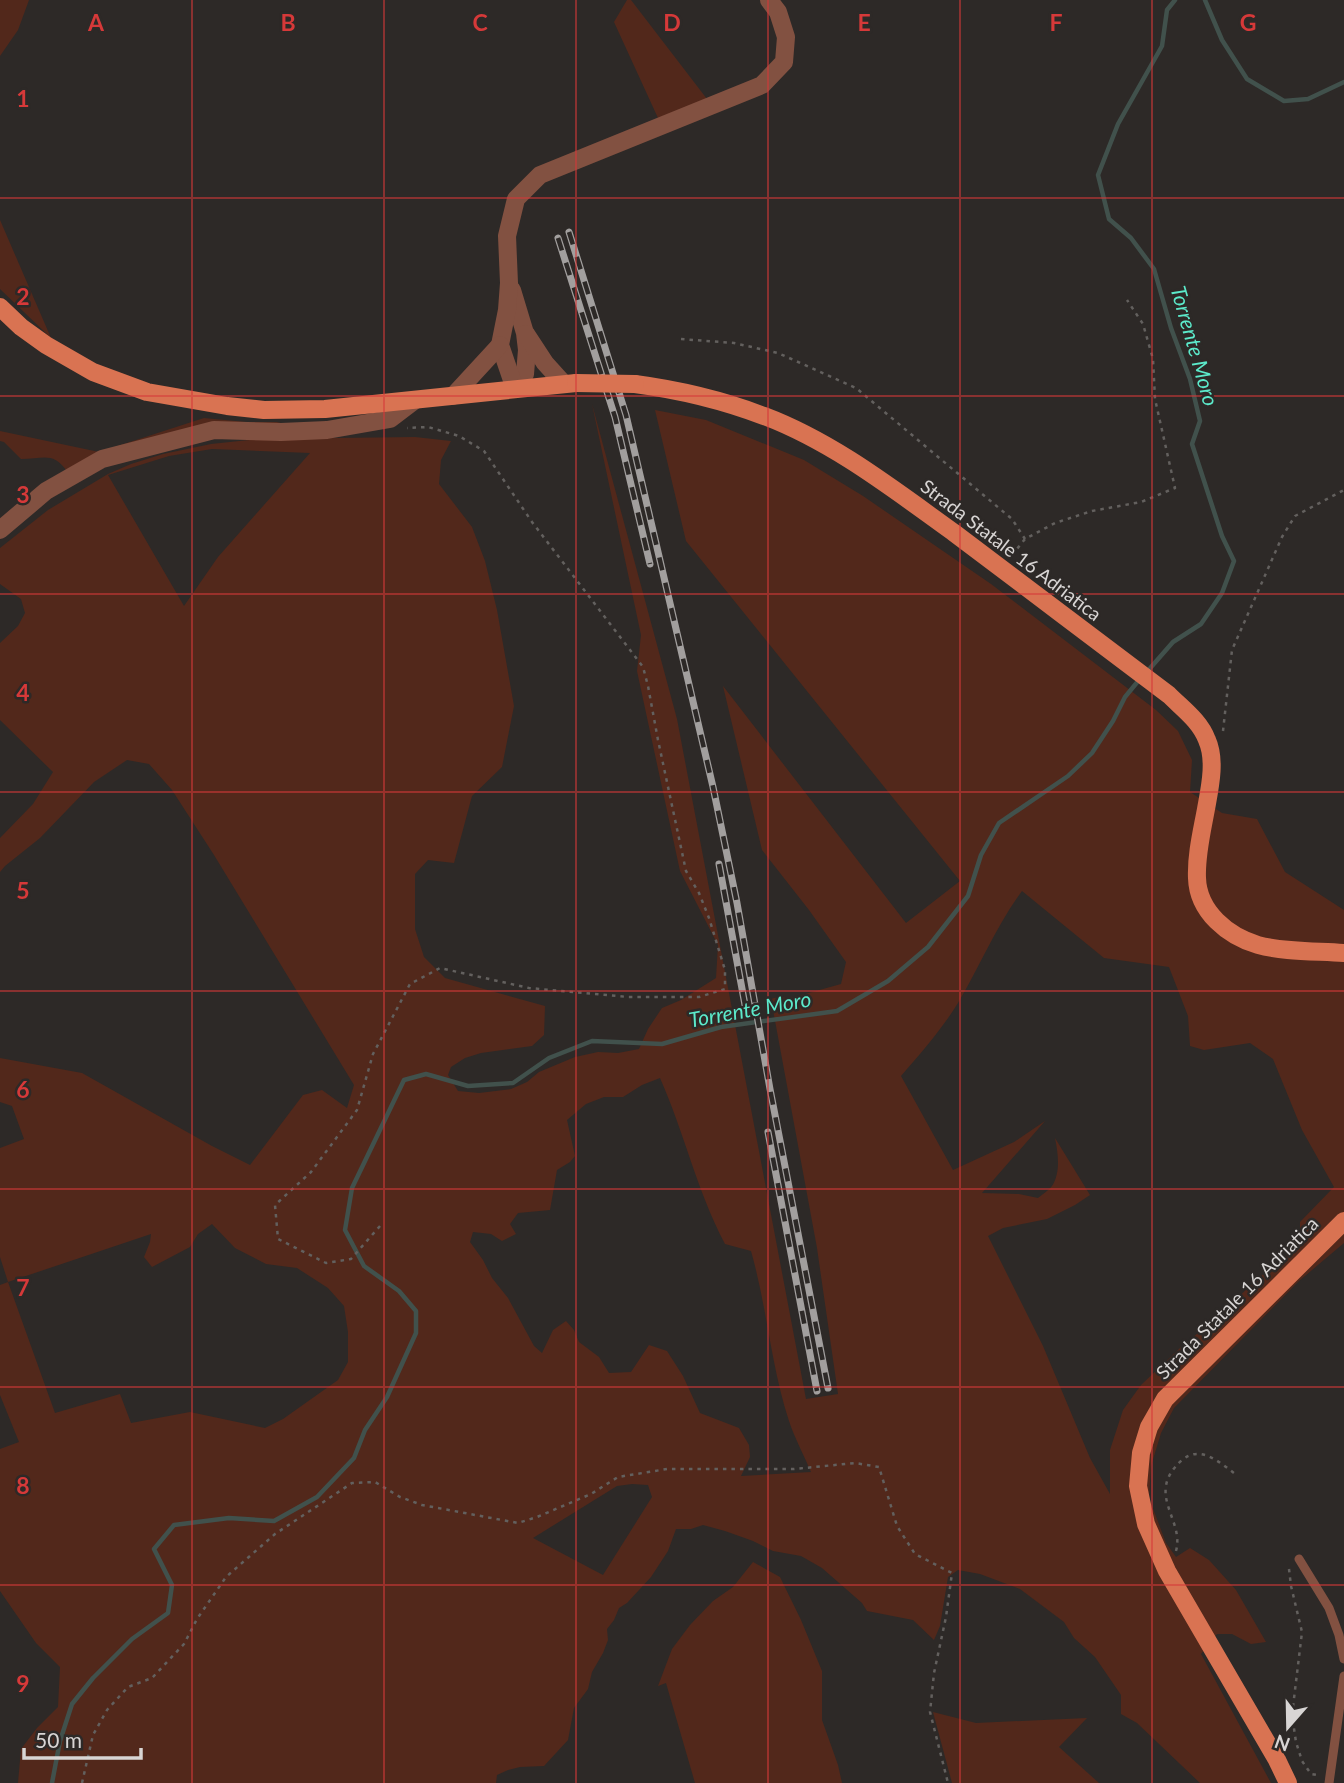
<svg xmlns="http://www.w3.org/2000/svg" width="1344" height="1783" viewBox="0 0 1344 1783" font-family="Lato,sans-serif">
<style>
.green{fill:#52281b;fill-rule:evenodd}
.lines{fill:none;stroke-linecap:round;stroke-linejoin:round}
.stream{stroke:#41514c;stroke-width:4.5}
.path{stroke:#63605e;stroke-width:2.5;stroke-dasharray:3.5 5;stroke-linecap:butt}
.lane{stroke:#825141;stroke-width:9}
.street{stroke:#825141;stroke-width:18}
.primary{stroke:#d97352;stroke-width:18}
.rail-casing{stroke:#a29f9e;stroke-width:7}
.rail{stroke:#2d2927;stroke-width:4.5;stroke-dasharray:13;stroke-linecap:butt}
.primary-bridge{stroke:#d97352;stroke-width:18}
.grid{fill:none;stroke:#d63939;stroke-width:2;stroke-opacity:0.55}
.labels{text-anchor:middle;stroke-width:5;stroke-linejoin:round;paint-order:stroke}
.street-label{font-size:19px;fill:#d8d5d4;stroke:#2d2927}
.water-label{font-size:21px;font-style:italic;fill:#5ceacb;stroke:#2d2927}
.grid-label{font-size:23px;text-anchor:middle;font-weight:bold;fill:#d63939;stroke:#2d2927;stroke-width:5;stroke-linejoin:round;paint-order:stroke}
</style>
<rect width="100%" height="100%" fill="#2d2927"/>
<!-- green -->
<g class="green">
<polygon points="0,0 29,0 18,30 0,56"/>
<polygon points="627,0 631,0 707,99 658,118 614,22"/>
<polygon points="0,220 51,338 0,289"/>
<path d="M592,404L677,719L806,1399L838,1394L817,1248L771,999L781,996L787,999L841,984L846,962L809,910L762,850L723,686L906,923L960,881L686,541L655,410L706,420L804,460L863,496L991,584L1156,710L1178,731L1192,760L1190,792L1222,813L1257,819L1285,872L1344,910V1243L1299,1281L1174,1408L1161,1433L1151,1466L1149,1498L1166,1543L1176,1557L1190,1548L1209,1560L1236,1590L1266,1642L1251,1644L1232,1634H1217L1201,1654L1271,1783H1200L1137,1723L1121,1714V1695L1095,1657L1074,1638L1064,1622L1020,1589L980,1574L958,1570L948,1577L940,1626L934,1640L913,1620L867,1611L862,1603L822,1568L801,1556L773,1551L753,1541L725,1531L703,1525L691,1529H676L668,1551L651,1577L627,1603L619,1608L614,1620L607,1629L608,1640L603,1653L592,1672L588,1689L574,1708L568,1740L544,1766L520,1767L508,1770L497,1775L496,1783H18L21,1749L37,1728L58,1707L60,1667L36,1643L0,1591V1449L19,1442L0,1395V1285L8,1282L0,1257V1148L24,1139L12,1106L0,1102V1058L82,1073L212,1146L250,1165L303,1095L322,1090L347,1108L354,1085L214,855L172,790L149,764L127,760L94,782L40,838L5,866L0,872V838L33,804L53,772L0,720V643L18,626L25,613L21,599L0,584V548L48,510L108,474L131,464L163,454L211,444L259,439L415,437L451,441L441,460L439,484L472,527L485,561L497,610L514,706L502,767L472,796L454,863L428,860L415,874V929L424,957L445,978L545,1006L544,1035L532,1046L481,1053L465,1058L451,1067L448,1075L458,1091L479,1093L511,1089L527,1082L539,1072L575,1057L598,1052L618,1053L639,1049L648,1029L662,1008L681,1000L716,978L718,945L680,871L637,671L641,635ZM212,449L310,453L218,557L184,606L108,475L169,456ZM1022,891L1104,958L1169,967L1188,1016L1190,1046L1204,1050L1250,1043L1273,1059L1302,1130L1334,1187L1300,1222V1238L1291,1252L1255,1281L1222,1313L1180,1348L1141,1385L1123,1410L1110,1450V1494L1090,1458L1043,1346L988,1236L1003,1228L1047,1219L1075,1205L1090,1195L1055,1138C1058,1153 1061,1172 1052,1186C1049,1190 1043,1194 1038,1198L1019,1194L982,1193L1045,1121L1014,1142L953,1170L901,1076C921,1053 942,1029 958,1003C980,966 996,926 1022,891ZM660,1078C684,1132 697,1191 725,1244L751,1251C767,1307 771,1366 789,1421C795,1439 804,1455 811,1472L741,1476L750,1457L749,1445L739,1428L700,1413L683,1376L667,1351L649,1345L631,1372L609,1373L599,1357L579,1342L574,1330L566,1321L553,1330L542,1353L534,1346L508,1298L492,1278L483,1260L470,1242L473,1232L491,1234L502,1241L516,1234L510,1224L518,1213L550,1210L557,1170L570,1162L575,1156L567,1120L586,1104L604,1097H623L642,1085ZM212,1224L235,1248L266,1264L297,1268L328,1288L344,1306L348,1332V1362L338,1380L283,1419L265,1428L190,1412L131,1423L120,1394L55,1413L8,1282L151,1234L150,1242L144,1257L152,1267L190,1247L198,1234ZM632,1484L648,1485L652,1497L603,1575L533,1538L617,1486Z"/>
<path d="M204,418L246,422H281L68,473C54,451 44,459 21,459L4,442L0,441V431L99,452Z"/>
<polygon points="753,1562 780,1577 801,1620 822,1671 822,1720 838,1765 842,1783 695,1783 666,1683 658,1686 672,1649 690,1625 713,1601 733,1587"/>
<polygon points="933,1712 976,1723 1087,1718 1059,1747 1099,1783 952,1783"/>
</g>
<g class="lines">
<!-- stream -->
<g class="stream">
<polyline points="1205,0 1222,40 1247,79 1284,101 1308,99 1344,82"/>
<polyline points="1145,674 1173,642 1201,624 1222,593 1234,561 1222,536 1192,444 1200,421 1190,379 1171,328 1154,269 1131,238 1109,219 1098,175 1118,124 1162,46 1167,10 1175,0"/>
<polyline points="52,1783 60,1741 72,1704 93,1678 132,1639 168,1613 172,1585 154,1549 174,1525 229,1518 274,1521 317,1497 354,1458 365,1430 387,1397 416,1333 416,1311 399,1291 364,1266 345,1230 352,1188 404,1080 426,1074 468,1086 513,1083 549,1058 592,1041 662,1044 721,1027 837,1011 888,981 928,947 968,896 981,855 999,823 1068,776 1092,753 1113,721 1125,697 1139,680"/>
</g>
<!-- path -->
<g class="path">
<polyline points="681,339 734,343 778,353 856,388 1012,519 1025,539"/>
<polyline points="1012,555 1025,539 1055,523 1092,511 1141,502 1175,488 1155,399 1153,359 1143,324 1127,300"/>
<polyline points="1223,731 1232,650 1282,537 1295,516 1344,490"/>
<polyline points="380,1226 351,1259 326,1263 278,1239 275,1205 311,1172 357,1110 373,1054 410,984 440,968 529,988 628,997 699,997 725,989 725,970 709,918 699,893 686,871 658,740 648,686 643,667 532,522 484,451 459,436 428,427 407,428"/>
<path d="M1176,1551C1185,1519 1144,1494 1182,1460C1200,1445 1218,1461 1234,1473"/>
<polyline points="1289,1569 1291,1586 1302,1632 1292,1715 1296,1742 1302,1761 1311,1774 1317,1775"/>
<polyline points="82,1783 93,1735 107,1710 128,1687 152,1678 184,1644 197,1619 226,1577 275,1534 352,1483 375,1482 400,1497 422,1505 518,1523 537,1517 591,1494 618,1477 667,1469 794,1469 855,1463 879,1467 897,1526 915,1554 952,1573 946,1617 934,1673 930,1712 948,1783"/>
</g>
<!-- lane -->
<g class="lane">
<polyline points="1299,1559 1329,1608 1339,1635 1344,1659"/>
<polyline points="1329,1783 1344,1676"/>
</g>
<!-- street -->
<g class="street">
<polyline points="512,290 525,333 527,350 525,374 515,389"/>
<polyline points="526,334 545,363 564,384"/>
<polyline points="515,389 500,345 507,310 509,283 507,236 516,199 540,175 762,85 784,62 786,37 778,12 769,0"/>
<polyline points="453,396 500,345"/>
<polyline points="0,530 46,491 102,459 214,430 281,432 327,430 390,419 415,400"/>
</g>
<!-- primary -->
<g class="primary">
<polyline points="0,307 21,327 46,345 93,372 147,392 227,406 264,410 325,409 576,383"/>
<path d="M635,384C680,390 722,400 764,416C833,442 893,489 953,532C1025,586 1097,641 1169,695C1183,709 1200,721 1207,740C1216,760 1210,787 1206,809C1202,831 1196,855 1197,878C1198,912 1228,936 1258,945C1283,952 1318,951 1344,953"/>
<polyline points="1288,1783 1277,1760 1167,1571 1146,1524 1138,1486 1141,1453 1149,1427 1165,1399 1344,1221"/>
</g>
<defs>
<g id="rail">
<polyline points="569,232 626,415 713,787 737,903 770,1089 828,1388"/>
<polyline points="558,238 615,417 650,564"/>
<polyline points="719,864 745,1005"/>
<polyline points="768,1132 817,1391"/>
</g>
</defs>
<!-- rail casing -->
<use href="#rail" class="rail-casing"/>
<!-- rail -->
<use href="#rail" class="rail"/>
<!-- primary-bridge -->
<polyline class="primary-bridge" points="576,383 635,384"/>
</g>
<!-- grid -->
<path class="grid" d="M192,0V1783M384,0V1783M576,0V1783M768,0V1783M960,0V1783M1152,0V1783M0,198H1344M0,396H1344M0,594H1344M0,792H1344M0,991H1344M0,1189H1344M0,1387H1344M0,1585H1344"/>
<g class="labels">
<!-- street labels -->
<g class="street-label">
<text transform="translate(1011 550) rotate(37)" y="7">Strada Statale 16 Adriatica</text>
<text transform="translate(1237 1298) rotate(-45)" y="7">Strada Statale 16 Adriatica</text>
</g>
<!-- water labels -->
<g class="water-label">
<text transform="translate(1194 346) rotate(74)" y="7">Torrente Moro</text>
<text transform="translate(750 1010) rotate(-10)" y="7">Torrente Moro</text>
</g>
</g>
<g class="grid-label">
<text x="96" y="31">A</text>
<text x="288" y="31">B</text>
<text x="480" y="31">C</text>
<text x="672" y="31">D</text>
<text x="864" y="31">E</text>
<text x="1056" y="31">F</text>
<text x="1248" y="31">G</text>
<text x="23" y="107">1</text>
<text x="23" y="305">2</text>
<text x="23" y="503">3</text>
<text x="23" y="701">4</text>
<text x="23" y="899">5</text>
<text x="23" y="1098">6</text>
<text x="23" y="1296">7</text>
<text x="23" y="1494">8</text>
<text x="23" y="1692">9</text>
</g>
<!-- north arrow -->
<g transform="translate(1288 1727) rotate(200)" stroke="#2d2927" stroke-width="5" paint-order="stroke">
<path d="M0-5L12 26L0 18L-12 26Z" fill="#d8d5d4"/>
<text y="-10" font-size="19" font-weight="bold" text-anchor="middle" fill="#d8d5d4">N</text>
</g>
<!-- scale -->
<path d="M24 1748v10h117v-10" fill="none" stroke="#d8d5d4" stroke-width="3.5"/>
<text x="35" y="1748" font-size="21" fill="#d8d5d4" stroke="#2d2927" stroke-width="5" paint-order="stroke">50 m</text>
</svg>
